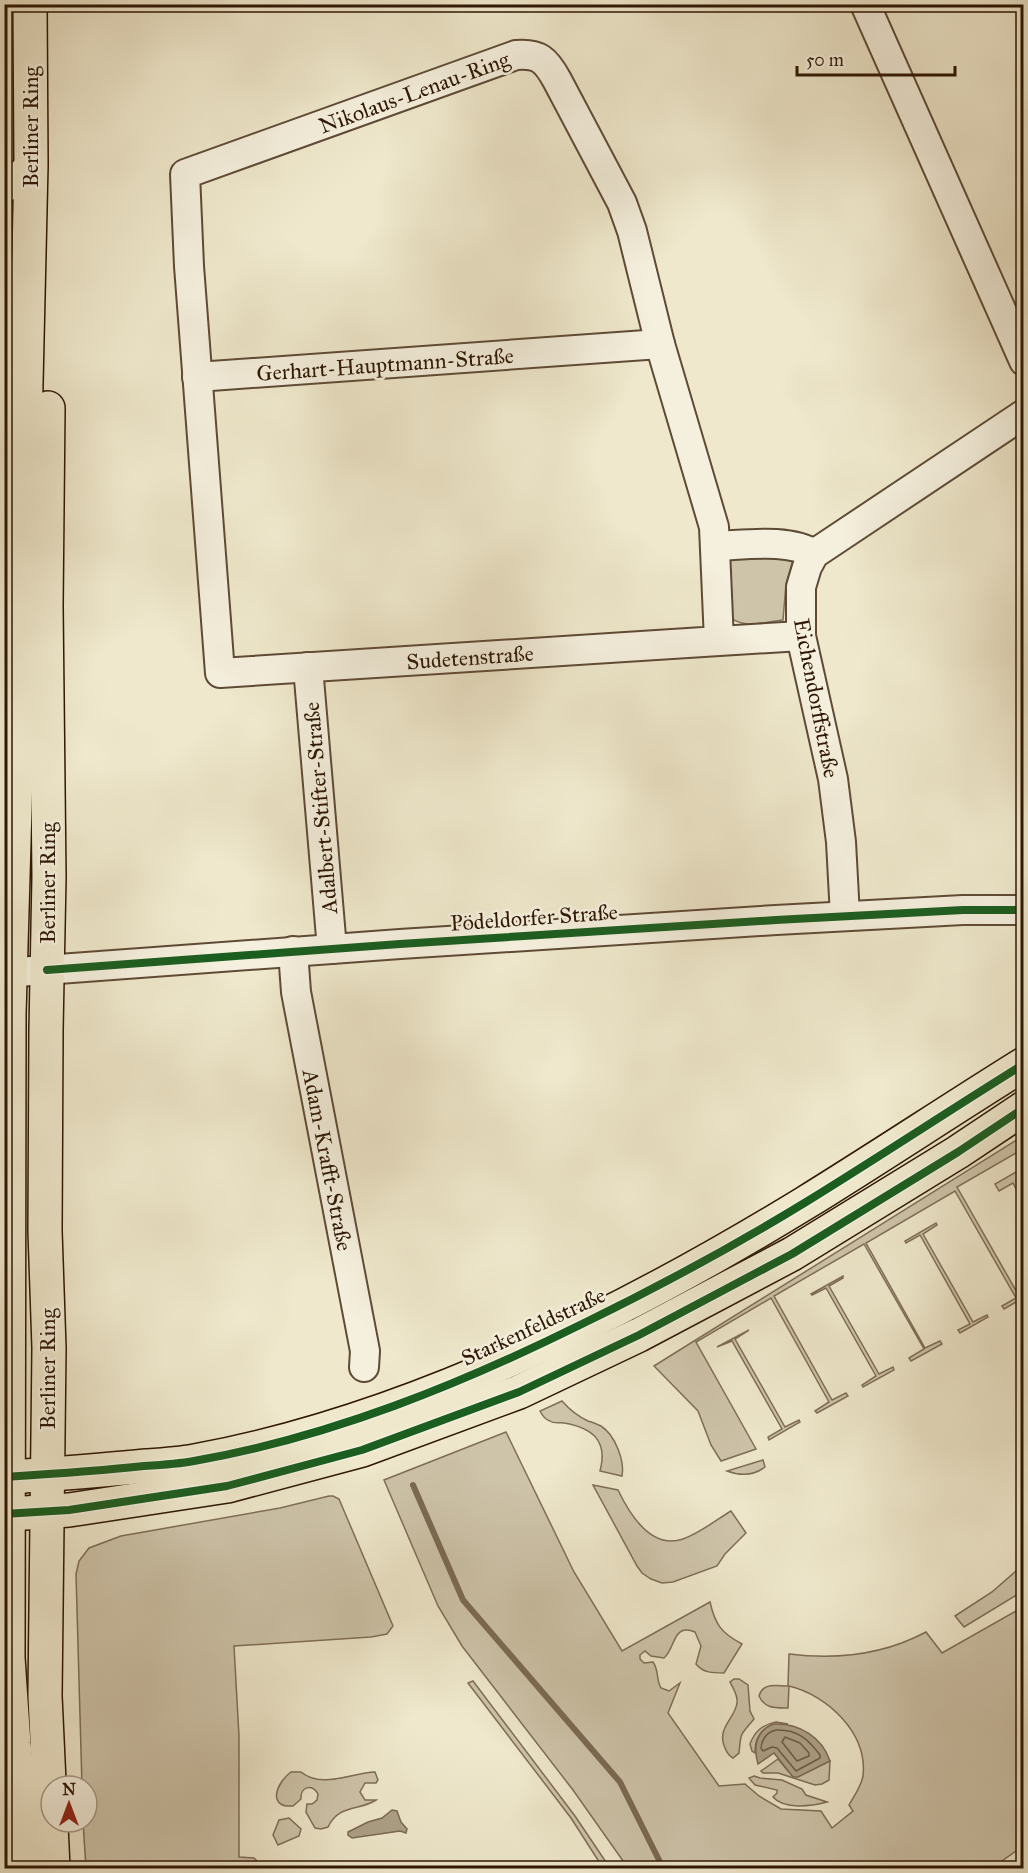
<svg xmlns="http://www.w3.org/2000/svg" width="1028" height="1873" viewBox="0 0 1028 1873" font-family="'IM FELL Great Primer',serif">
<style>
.green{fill:#cec4aa;stroke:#7e6e57;stroke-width:1.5}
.water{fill:#ada188;stroke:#7a6a53;stroke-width:1.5}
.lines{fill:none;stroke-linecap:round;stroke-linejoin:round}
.shore{stroke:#6d5c46;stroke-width:1.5}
.stream{stroke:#7a6a53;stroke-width:6}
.minor-casing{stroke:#5e4b36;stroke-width:32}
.major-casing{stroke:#2d1704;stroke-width:36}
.minor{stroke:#f5f0de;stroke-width:28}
.major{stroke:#efe8cc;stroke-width:33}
.cycleway-casing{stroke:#f5f0de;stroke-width:11}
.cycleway{stroke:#1b5e20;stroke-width:8}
.labels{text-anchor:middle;stroke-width:5;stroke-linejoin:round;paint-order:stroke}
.street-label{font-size:22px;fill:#2d1704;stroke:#f5f0de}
</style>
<rect width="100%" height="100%" fill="#efe8cc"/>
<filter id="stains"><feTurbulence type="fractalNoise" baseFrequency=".00333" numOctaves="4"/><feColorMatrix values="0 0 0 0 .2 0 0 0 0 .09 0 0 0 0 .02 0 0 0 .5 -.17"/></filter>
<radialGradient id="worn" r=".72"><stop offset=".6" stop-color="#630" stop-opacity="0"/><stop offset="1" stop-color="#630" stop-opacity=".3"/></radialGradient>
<!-- green -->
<g class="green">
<path d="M785,552L793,560L786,584L783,620C764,622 743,630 729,616L726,557Z"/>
<polygon points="1023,1136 1023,1149 957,1187 1019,1296 1023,1294 1023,1298 1004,1309 1002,1306 1016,1298 955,1191 866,1243 925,1348 940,1341 942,1344 911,1361 909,1358 924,1349 864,1244 774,1296 832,1400 846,1393 848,1396 817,1413 815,1411 829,1402 771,1298 696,1342 756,1449 721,1461 711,1445 698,1411 654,1366"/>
<polygon points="1023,1168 1023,1177 1016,1181 1023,1194 1023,1202 1013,1183 999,1191 995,1184"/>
<polygon points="936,1223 937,1225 923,1234 973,1322 987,1315 988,1317 960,1333 958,1330 970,1324 920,1235 906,1243 905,1241"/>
<polygon points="843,1276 843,1278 829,1286 879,1374 893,1367 894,1370 863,1387 862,1385 876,1376 826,1288 812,1295 811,1294"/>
<polygon points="749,1330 735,1339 785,1427 799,1420 800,1422 769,1440 768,1437 782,1429 732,1341 717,1347"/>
<path d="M562,1401C569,1409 577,1416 588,1421C592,1422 597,1424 601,1426C615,1435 625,1461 622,1476L600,1471C608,1441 593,1428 564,1423C560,1422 554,1424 550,1421C546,1420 542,1415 540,1411Z"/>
<path d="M506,1432L574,1572L622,1651L710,1602C715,1624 721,1633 742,1644L724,1673C713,1673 703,1673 696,1664L701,1646L695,1632C672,1623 676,1648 664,1658L651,1656L645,1651L640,1655V1659L644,1663L653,1662C659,1670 656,1680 661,1688L669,1691L680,1683L668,1713L719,1786L745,1784L759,1796L781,1809L821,1811L832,1828L853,1811L849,1805C854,1796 861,1787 863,1776C868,1733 827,1695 789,1686L788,1708C775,1708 765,1709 759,1696C763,1682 776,1686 788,1686L789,1654C837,1660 883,1655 926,1632L942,1653L1023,1607V1846L992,1868H628L573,1790L462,1646L438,1606L384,1480Z"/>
<path d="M763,1460L765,1467C753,1476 740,1476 727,1471Z"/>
<path d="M593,1485L618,1490C629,1513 651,1550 683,1539C700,1533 716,1520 731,1511L746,1533L725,1554L717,1566L673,1582L662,1583L651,1579L642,1573L637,1566Z"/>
<polygon points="329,1496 333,1496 339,1499 393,1626 387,1634 371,1637 234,1646 239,1736 239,1857 254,1858 258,1862 260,1868 86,1868 83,1822 87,1822 87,1786 82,1786 76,1574 79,1561 89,1548 121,1536 280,1508"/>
<polygon points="1023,1565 1023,1591 964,1627 955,1616 992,1592"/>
<path d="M734,1679H739L748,1685L750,1711L754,1719C740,1736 741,1731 739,1753L733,1758C729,1756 727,1753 725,1748C716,1728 735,1719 737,1703C738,1694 733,1689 730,1682Z"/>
<polygon points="473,1681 575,1816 610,1868 603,1868 571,1818 468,1683"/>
<path d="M776,1722L788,1724C769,1724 754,1731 755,1753L752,1751L750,1744C755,1731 762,1725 776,1722Z"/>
<polygon points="778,1759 788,1771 830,1761 829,1780 822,1784 815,1785 778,1773 763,1773 761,1771"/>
<path d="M291,1772H301C322,1789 351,1773 375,1772L378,1780L376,1783H365L360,1792L365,1800H376C359,1811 339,1804 328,1827L321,1829L315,1828L306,1812L307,1804H312L317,1800L318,1794C312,1783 300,1787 301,1799L293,1806C267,1808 276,1783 291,1772Z"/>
<path d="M754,1776L760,1778L782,1780L802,1789L806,1795L827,1802C812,1806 784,1810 773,1797L777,1793V1790L755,1785L749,1778Z"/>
<polygon points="289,1818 301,1829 299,1836 278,1845 273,1835 279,1820"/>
</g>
<!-- water -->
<g class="water">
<path d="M774,1724C799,1723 822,1737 830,1761L798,1777H793L774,1753L758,1764C753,1747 756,1730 774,1724Z"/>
<polygon points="392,1810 397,1811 401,1822 407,1829 406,1833 400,1831 352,1838 348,1835 348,1832 368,1822 382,1818"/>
</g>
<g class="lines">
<!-- shore -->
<g class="shore">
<path d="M776,1730C797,1729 808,1739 820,1755V1758L796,1771L777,1748L772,1747L763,1751L761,1748C762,1739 767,1732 776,1730Z"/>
<polygon points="785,1737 800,1743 809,1753 809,1756 797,1761 782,1742"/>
</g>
<!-- stream -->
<polyline class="stream" points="413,1485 463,1600 620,1782 663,1868"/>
<defs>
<g id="minor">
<polyline points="865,4 1024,361"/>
<polyline points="4,189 31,165"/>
<polyline points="4,270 28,302"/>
<polyline points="197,377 660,344"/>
<path d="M715,546C745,545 789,538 814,554"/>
<path d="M719,641L714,527L660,344L632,231L622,203L557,80C546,60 539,53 516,55L185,174L189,266L220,673L719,641L801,636"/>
<polyline points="308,667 332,949"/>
<polyline points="845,916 841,842 833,779 801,636 801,587 807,567 814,554 1024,414"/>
<polyline points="293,951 296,992 365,1351 364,1367"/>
<polyline points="4,973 400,944 776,920 963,910 1024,910"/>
</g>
<g id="major">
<polyline points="48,408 46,606 49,877 46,1030 45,1231 49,1348 45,1696 53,1868"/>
<path d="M25,1476C65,1473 106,1470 146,1466C162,1465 179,1464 195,1461C408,1422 622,1315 805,1203C878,1158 950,1110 1024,1064"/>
<polyline points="25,1513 69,1510 227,1486 362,1450 519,1392 639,1335 792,1254 958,1152 1024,1108"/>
<polyline points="28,1868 14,1744 8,1658 9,1014 21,601 31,165 30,4"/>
</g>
</defs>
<!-- minor casing -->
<use href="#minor" class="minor-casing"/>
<!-- major casing -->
<use href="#major" class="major-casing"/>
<!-- minor -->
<use href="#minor" class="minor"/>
<!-- major -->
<use href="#major" class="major"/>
<defs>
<g id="cycleway">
<polyline points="47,970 400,944 776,920 963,910 1024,910"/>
<path d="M4,1477C51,1474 98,1471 144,1466C161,1465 178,1464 194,1461C331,1437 461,1384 584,1323C660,1286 734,1246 806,1202C879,1157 950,1110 1024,1064"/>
<polyline points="4,1514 69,1510 227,1486 362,1450 519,1392 639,1335 792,1254 958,1152 1024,1108"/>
</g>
</defs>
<!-- cycleway casing -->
<use href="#cycleway" class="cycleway-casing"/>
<!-- cycleway -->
<use href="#cycleway" class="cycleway"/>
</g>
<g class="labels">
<!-- street labels -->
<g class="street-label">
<text transform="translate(414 92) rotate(-20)" y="8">Nikolaus-Lenau-Ring</text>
<text transform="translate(30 127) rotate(-90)" y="8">Berliner Ring</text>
<text transform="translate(385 364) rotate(-4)" y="8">Gerhart-Hauptmann-Straße</text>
<text transform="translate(470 657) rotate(-4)" y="8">Sudetenstraße</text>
<text transform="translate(817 698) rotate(79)" y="8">Eichendorffstraße</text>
<text transform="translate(320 808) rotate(-95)" y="8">Adalbert-Stifter-Straße</text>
<text transform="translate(47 883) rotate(-90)" y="8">Berliner Ring</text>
<text transform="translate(534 917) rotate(-4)" y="8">Pödeldorfer Straße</text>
<text transform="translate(328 1160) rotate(79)" y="8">Adam-Krafft-Straße</text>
<text transform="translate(533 1326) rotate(-25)" y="8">Starkenfeldstraße</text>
<text transform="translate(47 1369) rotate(-90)" y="8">Berliner Ring</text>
</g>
</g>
<!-- margin -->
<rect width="1028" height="1873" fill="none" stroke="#efe8cc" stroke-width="24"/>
<rect x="6" y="6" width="1016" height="1861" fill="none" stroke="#2d1704" stroke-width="3"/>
<rect x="12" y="12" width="1004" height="1849" fill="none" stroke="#2d1704" stroke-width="1.5"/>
<!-- north arrow -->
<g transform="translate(69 1804)"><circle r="28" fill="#f5f0de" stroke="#a59987" stroke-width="1.5"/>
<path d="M0-4.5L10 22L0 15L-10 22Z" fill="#8f2418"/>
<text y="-9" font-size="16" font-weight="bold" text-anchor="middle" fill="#2d1704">N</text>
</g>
<!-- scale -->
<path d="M797 66v9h158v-9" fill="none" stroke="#2d1704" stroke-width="3"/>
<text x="806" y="66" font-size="18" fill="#2d1704" stroke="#f5f0de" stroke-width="4.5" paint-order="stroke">50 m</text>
<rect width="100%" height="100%" filter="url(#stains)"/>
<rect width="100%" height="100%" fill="url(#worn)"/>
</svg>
